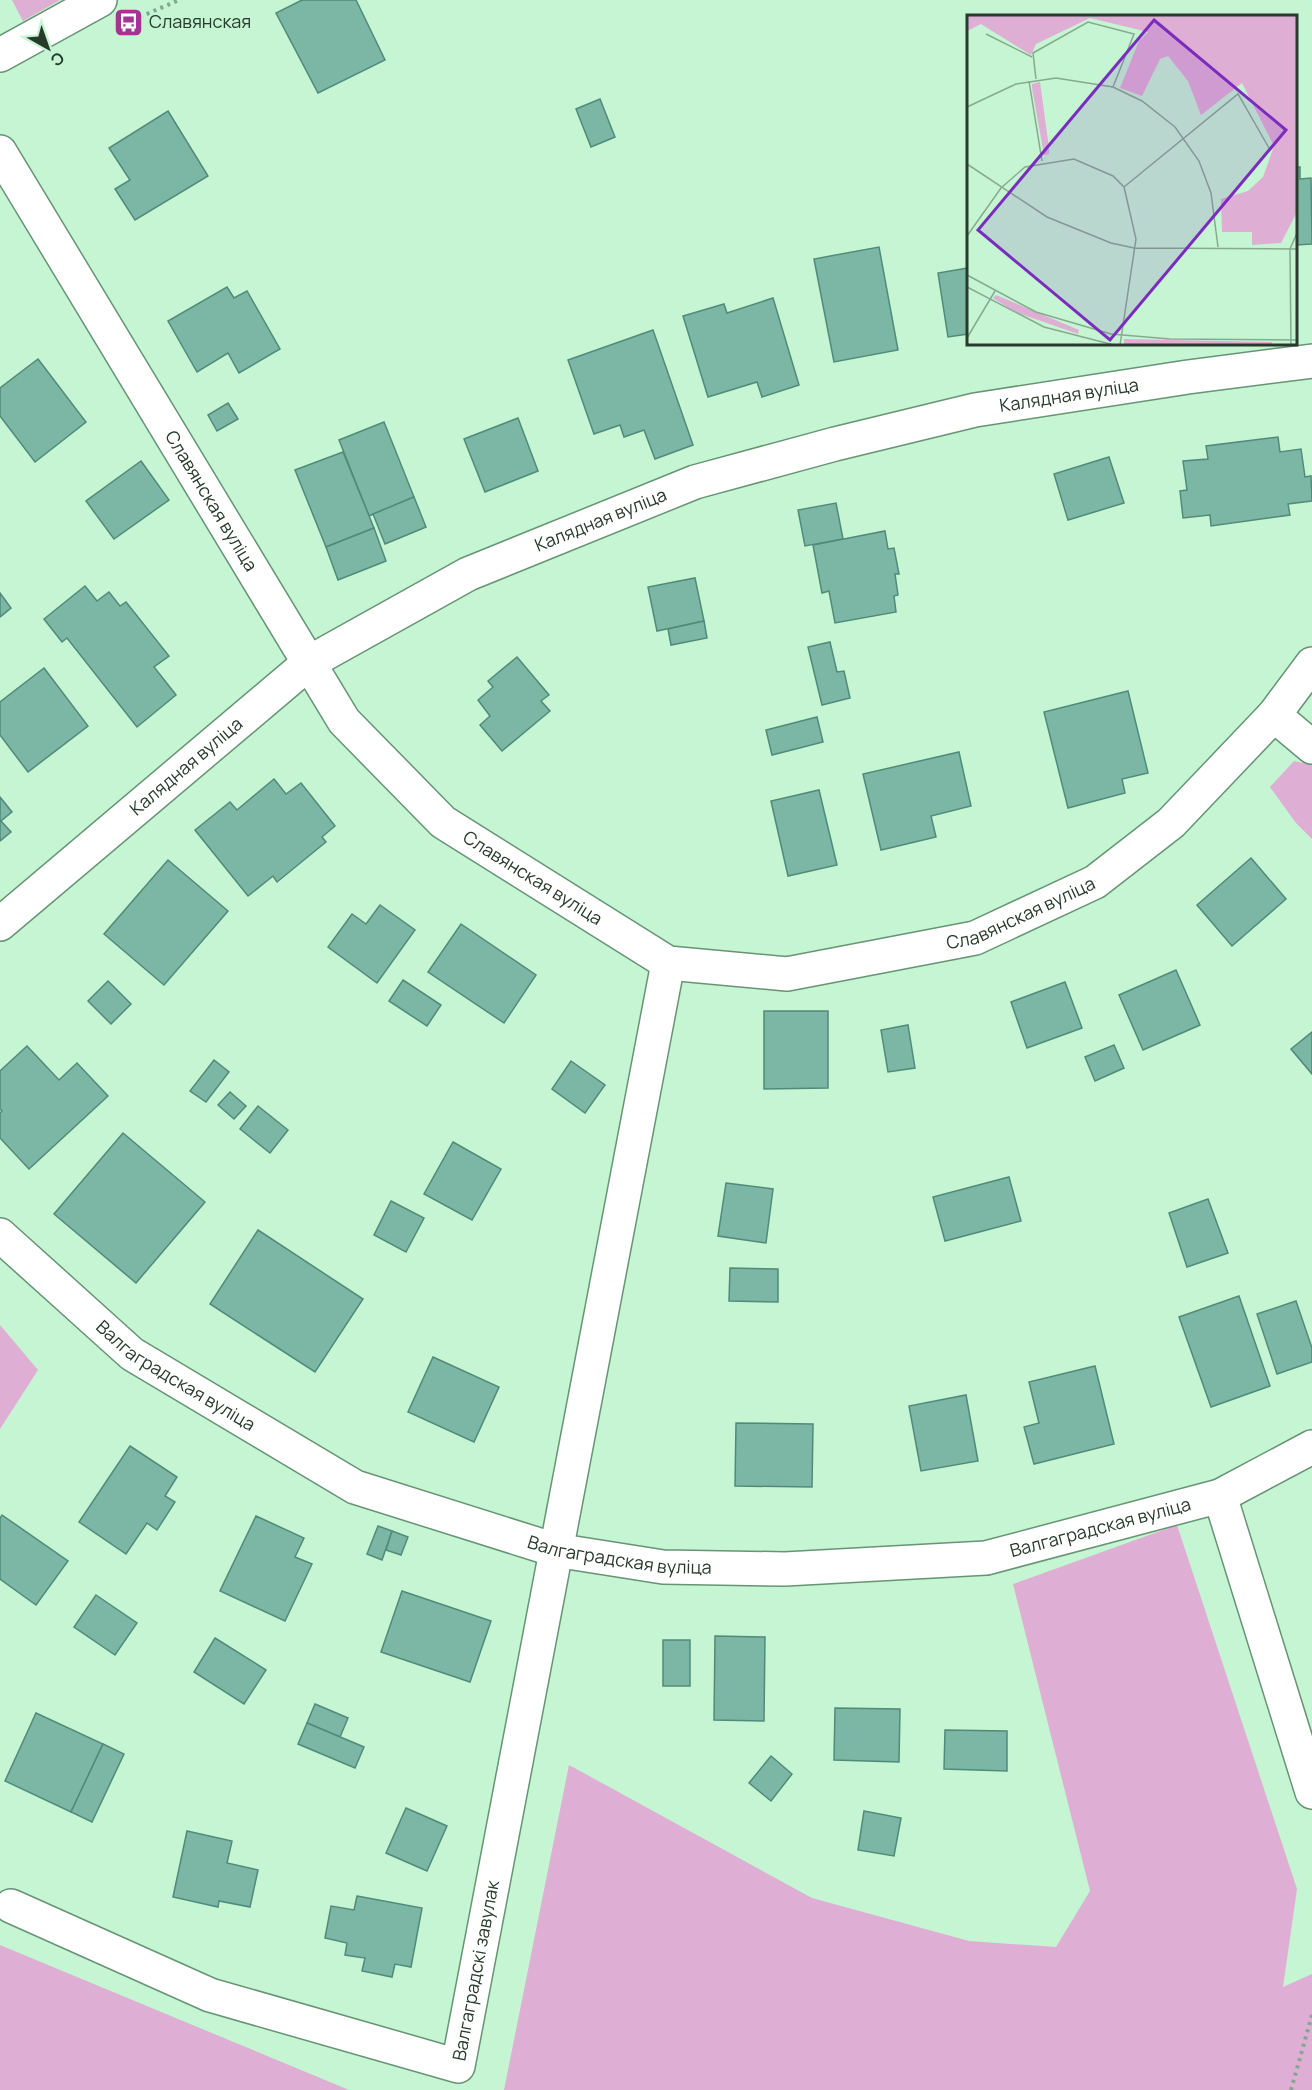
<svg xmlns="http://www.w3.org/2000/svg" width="1312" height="2090" viewBox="0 0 1312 2090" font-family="Manrope,sans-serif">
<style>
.green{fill:#deaed4}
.building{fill:#7bb7a4;stroke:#508b7a;stroke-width:1.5}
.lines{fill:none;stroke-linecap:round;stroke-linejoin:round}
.minor-casing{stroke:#679474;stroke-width:36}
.tertiary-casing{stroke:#679474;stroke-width:36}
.path{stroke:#83a78d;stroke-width:4;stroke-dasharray:3 4.5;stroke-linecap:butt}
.minor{stroke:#fff;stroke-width:33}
.tertiary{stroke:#fff;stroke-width:33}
.labels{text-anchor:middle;stroke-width:5;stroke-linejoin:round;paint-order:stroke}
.poi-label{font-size:18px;fill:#273a2c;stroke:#c5f5d2;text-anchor:start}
.street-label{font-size:18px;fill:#273a2c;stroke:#c5f5d2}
.inset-road{fill:none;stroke:#86aa90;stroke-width:1.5}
.view{fill:#7b2cbf;fill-opacity:0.15;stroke:#7b2cbf;stroke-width:3}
.inset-edge{fill:none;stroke:#273a2c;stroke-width:3}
</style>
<rect width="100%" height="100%" fill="#c5f5d2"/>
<!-- green -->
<g class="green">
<polygon points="12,0 60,0 23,21"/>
<polygon points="1294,761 1312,765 1312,839 1296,823 1270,787"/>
<polygon points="0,1325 38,1370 0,1429"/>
<polygon points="1177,1525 1297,1889 1283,1987 1312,1974 1312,2090 504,2090 569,1765 812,1898 969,1941 1056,1947 1090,1891 1013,1584"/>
<polygon points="0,1945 349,2090 0,2090"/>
</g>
<!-- building -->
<g class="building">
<polygon points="302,0 356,0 385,60 318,93 276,13"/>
<polygon points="600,99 615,137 591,147 576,109"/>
<polygon points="168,111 208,176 135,220 115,189 130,180 109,148"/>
<polygon points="1296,167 1300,167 1300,179 1311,178 1312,244 1296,245"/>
<polygon points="879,247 898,350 834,362 814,259"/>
<polygon points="968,268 968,334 948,337 938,273"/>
<polygon points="227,287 234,298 247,291 280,349 239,373 228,353 197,372 168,321"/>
<polygon points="773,298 799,385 762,397 757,382 708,397 683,316 724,304 727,313"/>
<polygon points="653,330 693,445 655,459 644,430 624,437 620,425 594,434 568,360"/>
<polygon points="38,359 86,422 35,462 0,416 0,388"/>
<polygon points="228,403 238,419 217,431 208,415"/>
<polygon points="518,418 538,471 485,492 464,439"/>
<polygon points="384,422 414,497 369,516 339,440"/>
<polygon points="1278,437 1280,452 1301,449 1305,477 1311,476 1312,501 1288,504 1290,515 1211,526 1210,515 1183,518 1180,491 1187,490 1183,461 1208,459 1206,446"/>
<polygon points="343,452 374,528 326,547 295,470"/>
<polygon points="1109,457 1124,503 1068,520 1054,474"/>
<polygon points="141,461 169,500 114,539 86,501"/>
<polygon points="414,497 426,527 385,544 373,514"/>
<polygon points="836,503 843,539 805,546 798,510"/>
<polygon points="374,528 386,561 338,580 326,547"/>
<polygon points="885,531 888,549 894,548 899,574 895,574 898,595 894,596 896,612 835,623 829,591 822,593 813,545"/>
<polygon points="695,578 704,621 657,631 648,587"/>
<polygon points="85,586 97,601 109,592 120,606 126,602 169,656 154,667 176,695 137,727 67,638 62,642 44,619"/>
<polygon points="0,593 11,608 0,617"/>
<polygon points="704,621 707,638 671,645 668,629"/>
<polygon points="830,642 837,672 844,671 850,698 822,705 808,647"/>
<polygon points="517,657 549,695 541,701 550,711 502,751 480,725 490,716 478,700 493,687 488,681"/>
<polygon points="44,668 88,726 28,772 0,735 0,702"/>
<polygon points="1128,691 1148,773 1122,779 1125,793 1068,808 1044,712"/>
<polygon points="817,717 823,742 772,755 766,730"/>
<polygon points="959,752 971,806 931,816 936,837 881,850 863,774"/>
<polygon points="274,779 286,794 301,783 335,826 322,837 326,842 277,882 273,876 248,896 195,830 230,802 237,810"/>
<polygon points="819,790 837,865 788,876 771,801"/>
<polygon points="0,797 12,812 1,821 11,832 0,841"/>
<polygon points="1251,858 1286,899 1232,946 1197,905"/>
<polygon points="168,860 228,911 164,985 104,934"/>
<polygon points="380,905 415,930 377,983 328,947 352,914 366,924"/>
<polygon points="461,924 536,975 504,1023 428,972"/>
<polygon points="1176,970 1200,1025 1143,1050 1119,995"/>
<polygon points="403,980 441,1005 427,1026 389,1001"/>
<polygon points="108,981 131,1004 111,1024 88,1001"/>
<polygon points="1065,982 1082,1028 1027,1048 1011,1002"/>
<polygon points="764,1011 828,1011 828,1088 764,1089"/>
<polygon points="908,1025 915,1068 888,1072 881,1030"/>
<polygon points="1312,1032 1312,1074 1291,1049"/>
<polygon points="1114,1045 1124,1068 1095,1081 1085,1057"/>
<polygon points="27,1046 59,1080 77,1063 108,1096 29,1169 0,1138 0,1113 2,1111 0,1109 0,1071"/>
<polygon points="214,1060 229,1072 206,1102 190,1091"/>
<polygon points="571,1061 605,1085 585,1113 552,1089"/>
<polygon points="230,1092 246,1106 234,1119 218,1105"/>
<polygon points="258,1106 288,1130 270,1153 240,1129"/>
<polygon points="123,1133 205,1202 136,1283 54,1214"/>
<polygon points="453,1142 501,1169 472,1220 424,1194"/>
<polygon points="1009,1177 1021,1221 945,1241 933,1197"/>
<polygon points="726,1183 773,1189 766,1243 718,1236"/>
<polygon points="1208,1199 1228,1253 1187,1267 1169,1213"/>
<polygon points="391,1201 424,1218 406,1252 374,1235"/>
<polygon points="258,1230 363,1299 315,1372 210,1304"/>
<polygon points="730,1268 778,1269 778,1302 729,1301"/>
<polygon points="1239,1296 1270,1386 1211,1407 1179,1317"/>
<polygon points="1296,1301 1312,1348 1312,1362 1277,1374 1257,1314"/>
<polygon points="433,1357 499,1387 474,1442 408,1412"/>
<polygon points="1095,1366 1114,1444 1034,1464 1024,1427 1039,1423 1029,1382"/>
<polygon points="966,1395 978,1461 921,1471 909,1406"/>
<polygon points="736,1423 813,1424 812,1487 735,1486"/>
<polygon points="130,1446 177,1477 165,1496 175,1502 157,1530 147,1523 126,1554 79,1522"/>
<polygon points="2,1515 68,1561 36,1605 0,1579 0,1518"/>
<polygon points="256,1516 304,1538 295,1557 312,1564 285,1621 220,1591"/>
<polygon points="378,1526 392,1531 382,1560 367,1554"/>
<polygon points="392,1531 408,1537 401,1555 386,1550"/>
<polygon points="402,1591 491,1621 470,1682 381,1652"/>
<polygon points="96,1595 137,1623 115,1655 74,1627"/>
<polygon points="715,1636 765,1637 764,1721 714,1720"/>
<polygon points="215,1638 266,1670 244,1704 194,1672"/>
<rect x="663" y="1640" width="27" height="46"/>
<polygon points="315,1704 348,1718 340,1737 307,1723"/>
<polygon points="835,1708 900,1709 899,1762 834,1760"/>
<polygon points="36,1713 103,1744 71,1812 5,1781"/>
<polygon points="307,1723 364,1747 355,1768 298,1744"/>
<polygon points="945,1730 1007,1731 1007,1771 944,1769"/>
<polygon points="103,1744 124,1754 92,1822 71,1812"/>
<polygon points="771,1756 792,1774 771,1801 749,1783"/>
<polygon points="406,1808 447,1826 427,1871 386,1853"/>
<polygon points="864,1811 901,1818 894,1856 858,1850"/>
<polygon points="187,1831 232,1841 227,1863 258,1870 250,1907 219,1901 218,1907 173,1897"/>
<polygon points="357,1896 422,1908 411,1967 395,1964 392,1977 362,1971 365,1958 345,1955 347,1943 325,1938 331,1906 354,1910"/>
</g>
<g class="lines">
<defs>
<g id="minor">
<path id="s1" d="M0,152L344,721L443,822L668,963L787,974L975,938L1095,882L1171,823L1274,715L1312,664"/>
<polyline points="1274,715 1312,747"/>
<path id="s2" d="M0,924L310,662L468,574L695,482L835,444L975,410L1188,377L1312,361"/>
<path id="s3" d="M0,1235L132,1354L355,1487L555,1550L663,1567L785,1569L986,1558L1220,1496L1312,1447"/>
<polyline points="1220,1496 1312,1792"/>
<path id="s4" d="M11,1906L210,1995L458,2066L668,963"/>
</g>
<polyline id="tertiary" points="0,55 100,0"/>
</defs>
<!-- minor casing -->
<use href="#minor" class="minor-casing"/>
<!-- tertiary casing -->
<use href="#tertiary" class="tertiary-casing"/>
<!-- path -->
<g class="path">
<polyline points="126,23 179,0"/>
<polyline points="1291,2090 1312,2015"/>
</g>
<!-- minor -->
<use href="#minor" class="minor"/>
<!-- tertiary -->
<use href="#tertiary" class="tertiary"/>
</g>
<!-- icons -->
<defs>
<symbol id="bus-square" viewBox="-11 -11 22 22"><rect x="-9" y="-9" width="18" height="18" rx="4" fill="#a13494" stroke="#c5f5d2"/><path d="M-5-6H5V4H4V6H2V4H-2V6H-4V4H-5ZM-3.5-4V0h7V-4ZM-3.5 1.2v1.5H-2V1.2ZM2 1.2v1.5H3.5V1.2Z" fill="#fff"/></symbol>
</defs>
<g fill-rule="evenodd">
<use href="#bus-square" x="112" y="6" width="33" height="33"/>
</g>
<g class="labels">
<!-- poi labels -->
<g class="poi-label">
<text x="149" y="28">Славянская</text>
</g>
<!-- street labels -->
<g class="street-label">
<text dy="6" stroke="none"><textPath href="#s2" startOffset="1216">Калядная вуліца</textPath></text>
<text dy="6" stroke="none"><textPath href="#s1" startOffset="408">Славянская вуліца</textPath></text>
<text dy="6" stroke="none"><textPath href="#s2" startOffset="730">Калядная вуліца</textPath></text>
<text dy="6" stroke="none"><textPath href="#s2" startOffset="244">Калядная вуліца</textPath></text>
<text dy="6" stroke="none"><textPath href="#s1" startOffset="912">Славянская вуліца</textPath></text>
<text dy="6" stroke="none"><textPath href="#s1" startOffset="1434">Славянская вуліца</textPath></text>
<text dy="6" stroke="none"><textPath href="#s3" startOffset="226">Валгаградская вуліца</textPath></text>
<text dy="6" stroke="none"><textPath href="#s3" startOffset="1198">Валгаградская вуліца</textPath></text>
<text dy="6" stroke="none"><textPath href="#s3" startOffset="712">Валгаградская вуліца</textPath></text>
<text dy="6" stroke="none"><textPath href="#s4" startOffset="573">Валгаградскі завулак</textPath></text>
</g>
</g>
<!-- overview -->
<g transform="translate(967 15)">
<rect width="330" height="330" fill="#c5f5d2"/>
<path d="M0,0H330V197L314,228L285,230V217H255L254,184L281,176L296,162L307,131L275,68L234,100L221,66L201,41L193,44L175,81L153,73L172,26L181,17L123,3L69,29L64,40L14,9L0,16ZM73,67L82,133V139L77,140L65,73V69ZM29,280L112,315L111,319L48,297L26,283ZM157,324L305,327V330H169L157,329Z" fill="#deaed4"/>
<path class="inset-road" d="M19,19L65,42M69,64L66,38L121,7L167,19L146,72M62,66L75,146M0,92L49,69L89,63L146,72L175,86L208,112L232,146L244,178L251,232M0,149L80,202L144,228L167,233L330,234M157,172L271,79L302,133M0,221L34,173L58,152L107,144L146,161L157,172L169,224L153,330M0,260L69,297L144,319L203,324L330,325M0,272L77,312L147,330M0,323L28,276M324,330L323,234L330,218"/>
<path class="view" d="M187,5L319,115L143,325L11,215Z"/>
<rect width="330" height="330" class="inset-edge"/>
</g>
<!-- north arrow -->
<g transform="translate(48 48) rotate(140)" stroke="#c5f5d2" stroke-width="4.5" paint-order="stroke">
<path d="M0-4.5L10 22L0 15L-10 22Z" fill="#273a2c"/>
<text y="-9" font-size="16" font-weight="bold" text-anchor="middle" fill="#273a2c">С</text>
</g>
</svg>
